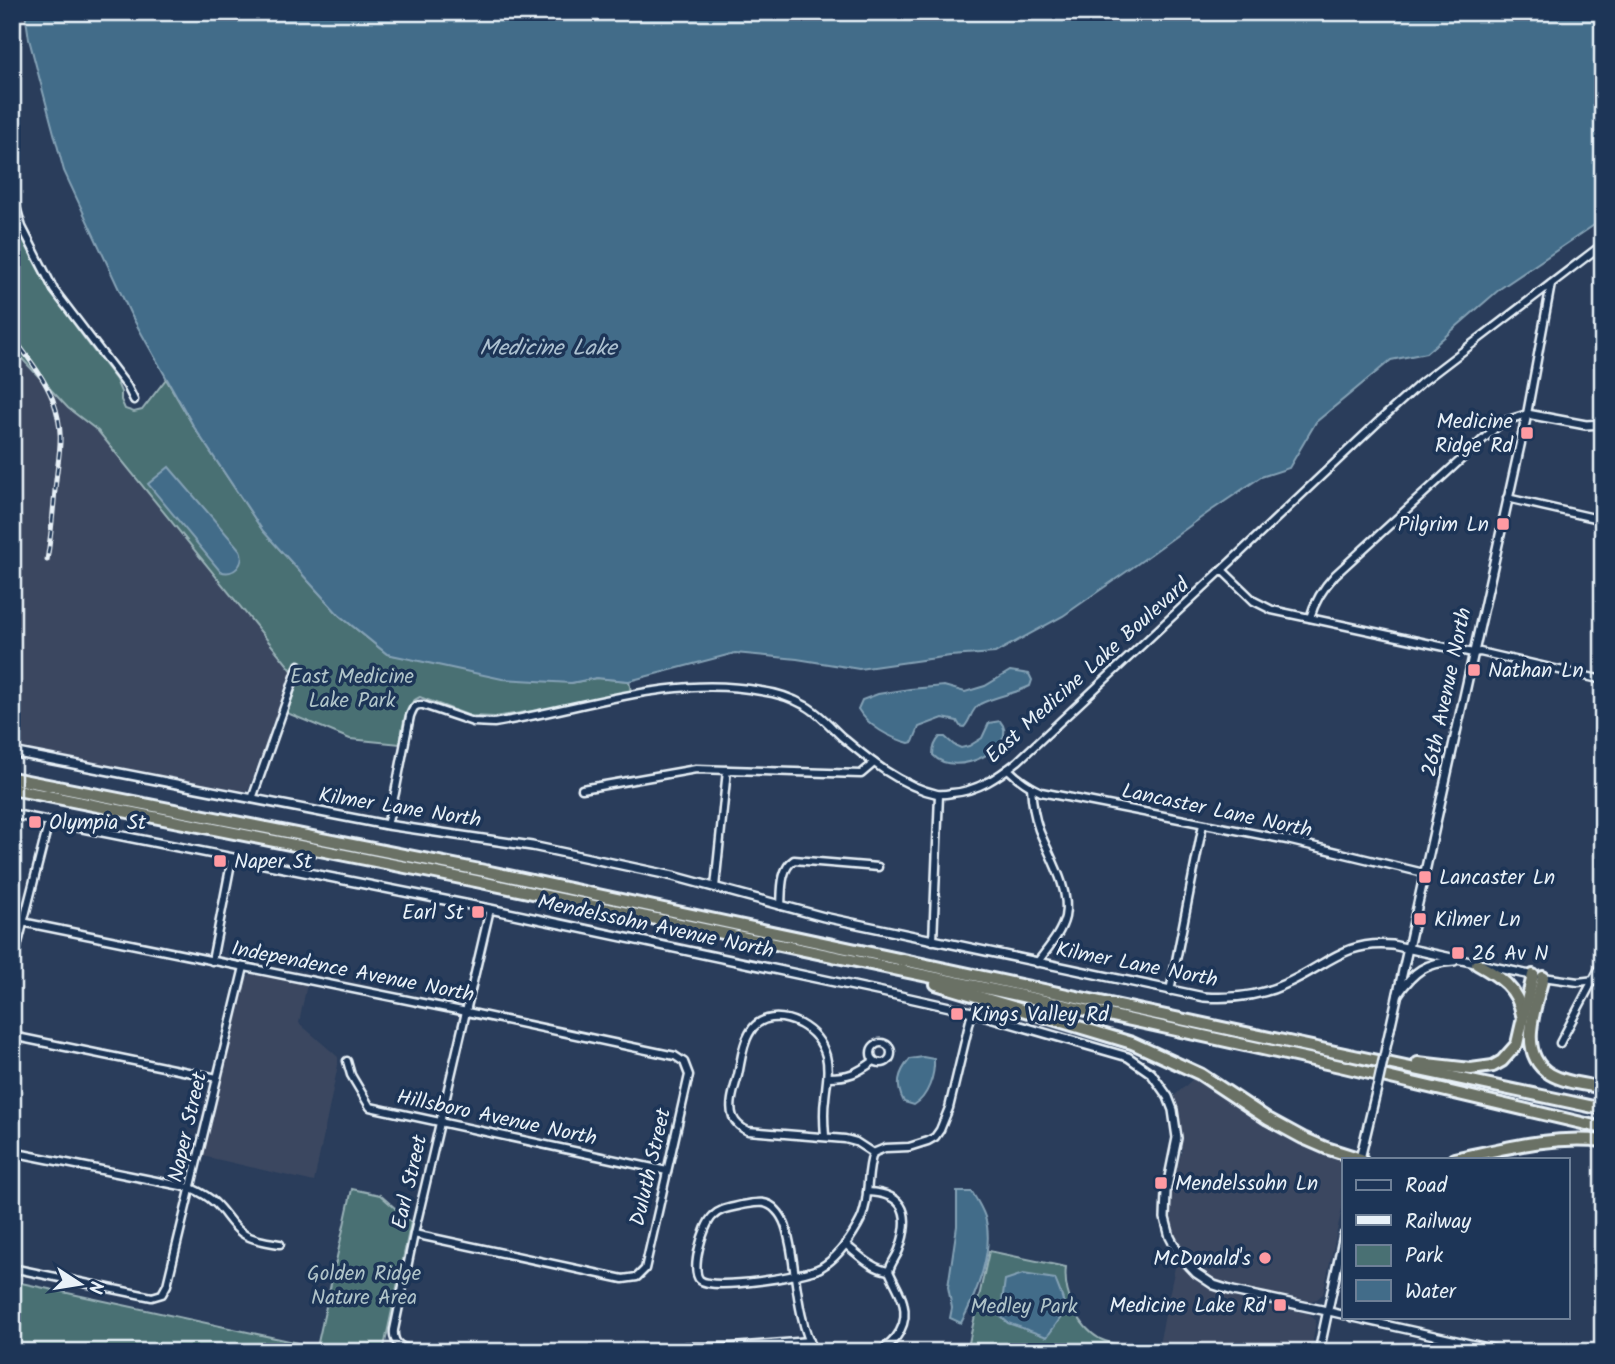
<svg xmlns="http://www.w3.org/2000/svg" width="1615" height="1364" viewBox="0 0 1615 1364" font-family="Kalam,sans-serif">
<style>
.built{fill:#3a4760}
.green{fill:#497073;stroke:#98b0b6;stroke-width:2}
.water{fill:#426c89;stroke:#84a1b5;stroke-width:2}
.lines{fill:none;stroke-linecap:round;stroke-linejoin:round}
.minor-casing{stroke:#e8f1f8;stroke-width:11}
.tertiary-casing{stroke:#e8f1f8;stroke-width:12}
.motorway-casing{stroke:#e8f1f8;stroke-width:16}
.minor{stroke:#1d3557;stroke-width:6}
.tertiary{stroke:#1d3557;stroke-width:7}
.motorway{stroke:#6b7165;stroke-width:10}
.rail-casing{stroke:#e8f1f8;stroke-width:5}
.rail{stroke:#1d3557;stroke-width:2.5;stroke-dasharray:8;stroke-linecap:butt}
.tertiary-bridge-casing{stroke:#e8f1f8;stroke-width:12;stroke-linecap:butt}
.tertiary-bridge{stroke:#1d3557;stroke-width:7}
.poi-dot{fill:#ff9aa2;stroke:#1d3557;stroke-width:2.5}
.labels{text-anchor:middle;stroke-width:7;stroke-linejoin:round;paint-order:stroke}
.poi-label{font-size:21px;fill:#e8f1f8;stroke:#1d3557;text-anchor:start}
.street-label{font-size:21px;fill:#e8f1f8;stroke:#1d3557}
.park-label{font-size:21px;fill:#b0c4c9;stroke:#1d3557}
.water-label{font-size:23px;font-style:italic;fill:#aec2d1;stroke:#1d3557}
</style>
<rect width="100%" height="100%" fill="#2a3d5b"/>
<filter id="ink" filterUnits="userSpaceOnUse"><feTurbulence type="fractalNoise" baseFrequency=".0143" numOctaves="2"/><feDisplacementMap in="SourceGraphic" scale="14" xChannelSelector="R" yChannelSelector="G"/><feConvolveMatrix kernelMatrix="1 2 1 2 8 2 1 2 1" color-interpolation-filters="sRGB"/></filter>
<g filter="url(#ink)">
<!-- built -->
<g class="built">
<polygon points="12,348 68,408 98,431 292,670 249,789 243,792 12,746"/>
<polygon points="251,973 307,984 299,1023 338,1057 338,1065 314,1182 203,1156 246,979"/>
<polygon points="1194,1078 1237,1101 1286,1138 1321,1152 1344,1159 1344,1200 1323,1294 1317,1299 1311,1301 1236,1288 1217,1282 1193,1265 1179,1246 1172,1223 1170,1200 1182,1147 1180,1114 1174,1096"/>
<polygon points="1176,1262 1200,1282 1218,1292 1242,1300 1308,1313 1316,1321 1311,1352 1191,1352 1159,1344"/>
</g>
<!-- green -->
<g class="green">
<path d="M12,208C31,273 76,327 116,380L121,392V400L125,409L134,412L142,410L166,379L194,427L263,531L339,615L387,654L571,683L596,678L629,681L631,692L569,705L495,717L470,716L420,697C403,704 403,728 400,744L350,739L287,713L299,679L98,431L68,408L12,348Z"/>
<polygon points="352,1189 380,1195 411,1222 383,1352 12,1352 12,1281 317,1347"/>
<path d="M989,1251L1066,1267C1063,1292 1077,1326 1100,1339C1112,1345 1130,1347 1143,1350V1352H967Z"/>
</g>
<!-- water -->
<g class="water">
<polygon points="25,12 1603,12 1603,219 1501,288 1426,353 1391,360 1316,422 1289,468 1261,477 1209,512 1136,565 1063,616 995,653 950,656 859,669 797,659 735,653 629,681 596,678 571,683 502,679 387,654 339,615 263,531 194,427 130,313 64,171 29,39"/>
<path d="M169,467L240,550C246,563 234,577 220,571L148,484Z"/>
<path d="M1010,671L1029,674L1032,680L1030,686C1014,694 996,696 980,704C971,709 971,720 964,727L960,726L957,721L943,718L919,727L913,742L909,743C890,738 868,726 858,709L862,700L878,694L910,689L944,686L965,692L985,686Z"/>
<path d="M1000,721C1022,746 955,780 933,755C933,748 935,742 940,737H945L954,745L961,748L969,746L982,738L989,723Z"/>
<path d="M923,1057L934,1059C935,1075 928,1097 914,1105L904,1102C895,1085 898,1073 910,1059Z"/>
<path d="M957,1192H972C977,1200 982,1208 985,1217C995,1250 976,1295 961,1323L950,1318L952,1308L948,1287L957,1226Z"/>
<path d="M1023,1274L1055,1279C1069,1314 1068,1307 1047,1337L1008,1323L1000,1316L1005,1280Z"/>
</g>
<g class="lines">
<defs>
<g id="minor">
<polyline points="12,193 22,227 54,290 127,386 134,400"/>
<polyline points="1507,498 1603,520"/>
<polyline points="1222,570 1254,601 1272,610 1473,653 1480,652 1603,680"/>
<path d="M1310,618C1315,600 1323,588 1335,575L1502,422L1527,414L1551,284"/>
<path d="M1008,769C1018,779 1028,786 1041,792L1287,840L1424,873"/>
<path d="M1031,787C1032,802 1034,816 1039,830C1049,855 1071,890 1065,917C1061,934 1047,949 1037,963"/>
<polyline points="582,789 696,769 861,774 874,763"/>
<polyline points="252,799 299,665"/>
<path d="M387,825L395,793L410,716C413,709 414,704 423,705L473,722L494,723C582,709 671,674 761,691C777,693 792,698 806,706C819,713 831,727 842,737C869,760 901,786 937,794C942,795 947,794 952,793C978,791 998,777 1018,761L1225,567L1377,423L1421,383L1603,244"/>
<polyline points="715,887 727,770"/>
<path d="M781,906C782,891 780,869 794,860L878,867"/>
<polyline points="12,920 467,1012 675,1056 684,1062 689,1075 645,1269 637,1277 623,1279 414,1234"/>
<polyline points="933,941 939,795"/>
<polyline points="212,961 232,858"/>
<polyline points="12,967 49,821"/>
<polyline points="1543,977 1578,982 1603,979"/>
<polyline points="1170,991 1203,824"/>
<polyline points="12,1036 217,1078"/>
<circle cx="881" cy="1053" r="10"/>
<polyline points="1560,1043 1603,961"/>
<polyline points="347,1061 351,1075 370,1107 667,1171"/>
<path d="M828,1077C849,1077 857,1073 874,1061"/>
<path d="M825,1136C824,1124 823,1112 825,1099C826,1085 830,1071 826,1056C822,1042 813,1031 800,1024C782,1015 759,1014 749,1034C742,1046 741,1062 738,1075C735,1087 728,1105 733,1117C736,1124 741,1128 748,1131L845,1139L856,1142L873,1153"/>
<path d="M12,1152L191,1188C200,1192 208,1196 215,1203C225,1212 230,1224 242,1233C252,1240 267,1242 280,1244"/>
<path d="M845,1244C859,1255 872,1269 889,1271C891,1263 896,1258 899,1250C911,1217 907,1193 867,1192"/>
<polyline points="12,1268 152,1297 162,1294 167,1285 244,967"/>
<polyline points="1327,1311 1344,1315"/>
<polyline points="1351,1317 1508,1352"/>
<path d="M422,1352C408,1349 392,1348 394,1330L414,1234L490,909"/>
<polyline points="672,1352 686,1347 732,1347 810,1341"/>
<path d="M815,1352C799,1327 796,1278 791,1249C788,1235 786,1220 776,1210C766,1199 755,1203 742,1205C731,1208 721,1208 713,1216C703,1225 690,1271 700,1280C713,1291 804,1276 820,1268C836,1259 849,1241 858,1225C871,1203 865,1176 873,1153L885,1148L909,1147L928,1141L935,1137L940,1130L949,1108L972,1012"/>
<path d="M878,1352C897,1342 909,1324 903,1302C900,1291 893,1281 889,1271"/>
</g>
<g id="tertiary">
<path d="M12,752L387,825L532,846L673,876L824,917L1204,997C1232,999 1260,996 1285,984C1325,967 1344,940 1392,945L1535,976"/>
<polyline points="12,814 490,909 896,995 972,1012 1128,1057 1151,1073 1168,1097 1173,1110 1177,1138 1166,1192 1165,1218 1170,1237 1180,1256 1196,1273 1214,1285 1233,1291 1327,1311"/>
<path d="M1398,994C1414,971 1425,963 1454,961"/>
<polyline points="1390,1029 1527,414 1586,425 1603,424"/>
<polyline points="1360,1159 1377,1088"/>
<polyline points="1319,1352 1344,1235"/>
</g>
<g id="motorway">
<polyline points="12,778 485,871 1603,1109"/>
<polyline points="12,789 476,881 1013,994 1340,1066 1603,1128"/>
<path d="M1477,964C1499,976 1518,988 1522,1015"/>
<path d="M1543,977C1536,1007 1516,1053 1550,1074C1565,1083 1586,1084 1603,1088"/>
<polyline points="936,984 1132,1043 1200,1074 1268,1119 1303,1138 1326,1148 1361,1159"/>
<polyline points="1418,1063 1471,1069 1493,1066 1502,1061 1517,1044 1533,975"/>
<path d="M1454,1159C1503,1149 1552,1135 1603,1141"/>
</g>
</defs>
<!-- minor casing -->
<use href="#minor" class="minor-casing"/>
<!-- tertiary casing -->
<use href="#tertiary" class="tertiary-casing"/>
<!-- motorway casing -->
<use href="#motorway" class="motorway-casing"/>
<!-- minor -->
<use href="#minor" class="minor"/>
<!-- tertiary -->
<use href="#tertiary" class="tertiary"/>
<!-- motorway -->
<use href="#motorway" class="motorway"/>
<defs>
<path id="rail" d="M12,336C27,356 44,377 53,400C66,436 58,454 55,490C53,514 51,537 47,560"/>
</defs>
<!-- rail casing -->
<use href="#rail" class="rail-casing"/>
<!-- rail -->
<use href="#rail" class="rail"/>
<defs>
<polyline id="tertiary-bridge" points="1377,1088 1390,1029"/>
</defs>
<!-- tertiary-bridge casing -->
<use href="#tertiary-bridge" class="tertiary-bridge-casing"/>
<!-- tertiary-bridge -->
<use href="#tertiary-bridge" class="tertiary-bridge"/>
</g>
</g>
<!-- markers -->
<g class="poi-dot">
<rect x="1520" y="426" width="14" height="14" rx="3.5"/>
<rect x="1496" y="517" width="14" height="14" rx="3.5"/>
<rect x="1467" y="663" width="14" height="14" rx="3.5"/>
<rect x="28" y="815" width="14" height="14" rx="3.5"/>
<rect x="213" y="854" width="14" height="14" rx="3.5"/>
<rect x="1418" y="870" width="14" height="14" rx="3.5"/>
<rect x="471" y="905" width="14" height="14" rx="3.5"/>
<rect x="1413" y="912" width="14" height="14" rx="3.5"/>
<rect x="1451" y="946" width="14" height="14" rx="3.5"/>
<rect x="950" y="1007" width="14" height="14" rx="3.5"/>
<rect x="1154" y="1176" width="14" height="14" rx="3.5"/>
<circle cx="1265" cy="1258" r="7"/>
<rect x="1273" y="1298" width="14" height="14" rx="3.5"/>
</g>
<g class="labels">
<!-- poi labels -->
<g class="poi-label">
<text x="1513" y="428" text-anchor="end">Medicine<tspan x="1513" dy="24">Ridge Rd</tspan></text>
<text x="1489" y="531" text-anchor="end">Pilgrim Ln</text>
<text x="1488" y="677">Nathan Ln</text>
<text x="49" y="829">Olympia St</text>
<text x="234" y="868">Naper St</text>
<text x="1439" y="884">Lancaster Ln</text>
<text x="464" y="919" text-anchor="end">Earl St</text>
<text x="1434" y="926">Kilmer Ln</text>
<text x="1472" y="960">26 Av N</text>
<text x="971" y="1021">Kings Valley Rd</text>
<text x="1175" y="1190">Mendelssohn Ln</text>
<text x="1251" y="1265" text-anchor="end">McDonald's</text>
<text x="1266" y="1312" text-anchor="end">Medicine Lake Rd</text>
</g>
<!-- street labels -->
<g class="street-label">
<text transform="translate(1087 670) rotate(-42)" y="7">East Medicine Lake Boulevard</text>
<text transform="translate(1446 692) rotate(-78)" y="7">26th Avenue North</text>
<text transform="translate(400 807) rotate(9)" y="7">Kilmer Lane North</text>
<text transform="translate(1217 810) rotate(12)" y="7">Lancaster Lane North</text>
<text transform="translate(656 926) rotate(12)" y="7">Mendelssohn Avenue North</text>
<text transform="translate(1137 964) rotate(11)" y="7">Kilmer Lane North</text>
<text transform="translate(353 971) rotate(11)" y="7">Independence Avenue North</text>
<text transform="translate(497 1117) rotate(12)" y="7">Hillsboro Avenue North</text>
<text transform="translate(187 1127) rotate(-77)" y="7">Naper Street</text>
<text transform="translate(650 1167) rotate(-77)" y="7">Duluth Street</text>
<text transform="translate(409 1182) rotate(-77)" y="7">Earl Street</text>
</g>
<!-- park labels -->
<g class="park-label">
<text x="352" y="683">East Medicine<tspan x="352" dy="24">Lake Park</tspan></text>
<text x="364" y="1280">Golden Ridge<tspan x="364" dy="24">Nature Area</tspan></text>
<text x="1024" y="1313">Medley Park</text>
</g>
<!-- water labels -->
<g class="water-label">
<text x="548" y="355">Medicine Lake</text>
</g>
</g>
<!-- margin -->
<rect width="1615" height="1364" fill="none" stroke="#1d3557" stroke-width="42"/>
<rect x="21" y="21" width="1573" height="1322" fill="none" stroke="#e8f1f8" stroke-width="2.5" filter="url(#ink)"/>
<!-- legend -->
<rect x="1342" y="1158" width="228" height="161" fill="#1d3557" stroke="#6e8097" stroke-width="2"/>
<rect x="1356" y="1180" width="35" height="10" fill="#1d3557" stroke="#6e8097" stroke-width="2"/>
<text x="1405" y="1192" font-size="21" fill="#e8f1f8">Road</text>
<rect x="1356" y="1215" width="35" height="10" fill="#e8f1f8" stroke="#6e8097" stroke-width="2"/>
<text x="1405" y="1228" font-size="21" fill="#e8f1f8">Railway</text>
<rect x="1356" y="1245" width="35" height="21" fill="#497073" stroke="#6e8097" stroke-width="2"/>
<text x="1405" y="1262" font-size="21" fill="#e8f1f8">Park</text>
<rect x="1356" y="1280" width="35" height="21" fill="#426c89" stroke="#6e8097" stroke-width="2"/>
<text x="1405" y="1298" font-size="21" fill="#e8f1f8">Water</text>
<!-- north arrow -->
<g transform="translate(80 1284) rotate(102)" stroke="#1d3557" stroke-width="5" paint-order="stroke">
<path d="M0-5L12 26L0 18L-12 26Z" fill="#e8f1f8"/>
<text y="-10" font-size="19" font-weight="bold" text-anchor="middle" fill="#e8f1f8">N</text>
</g>
</svg>
